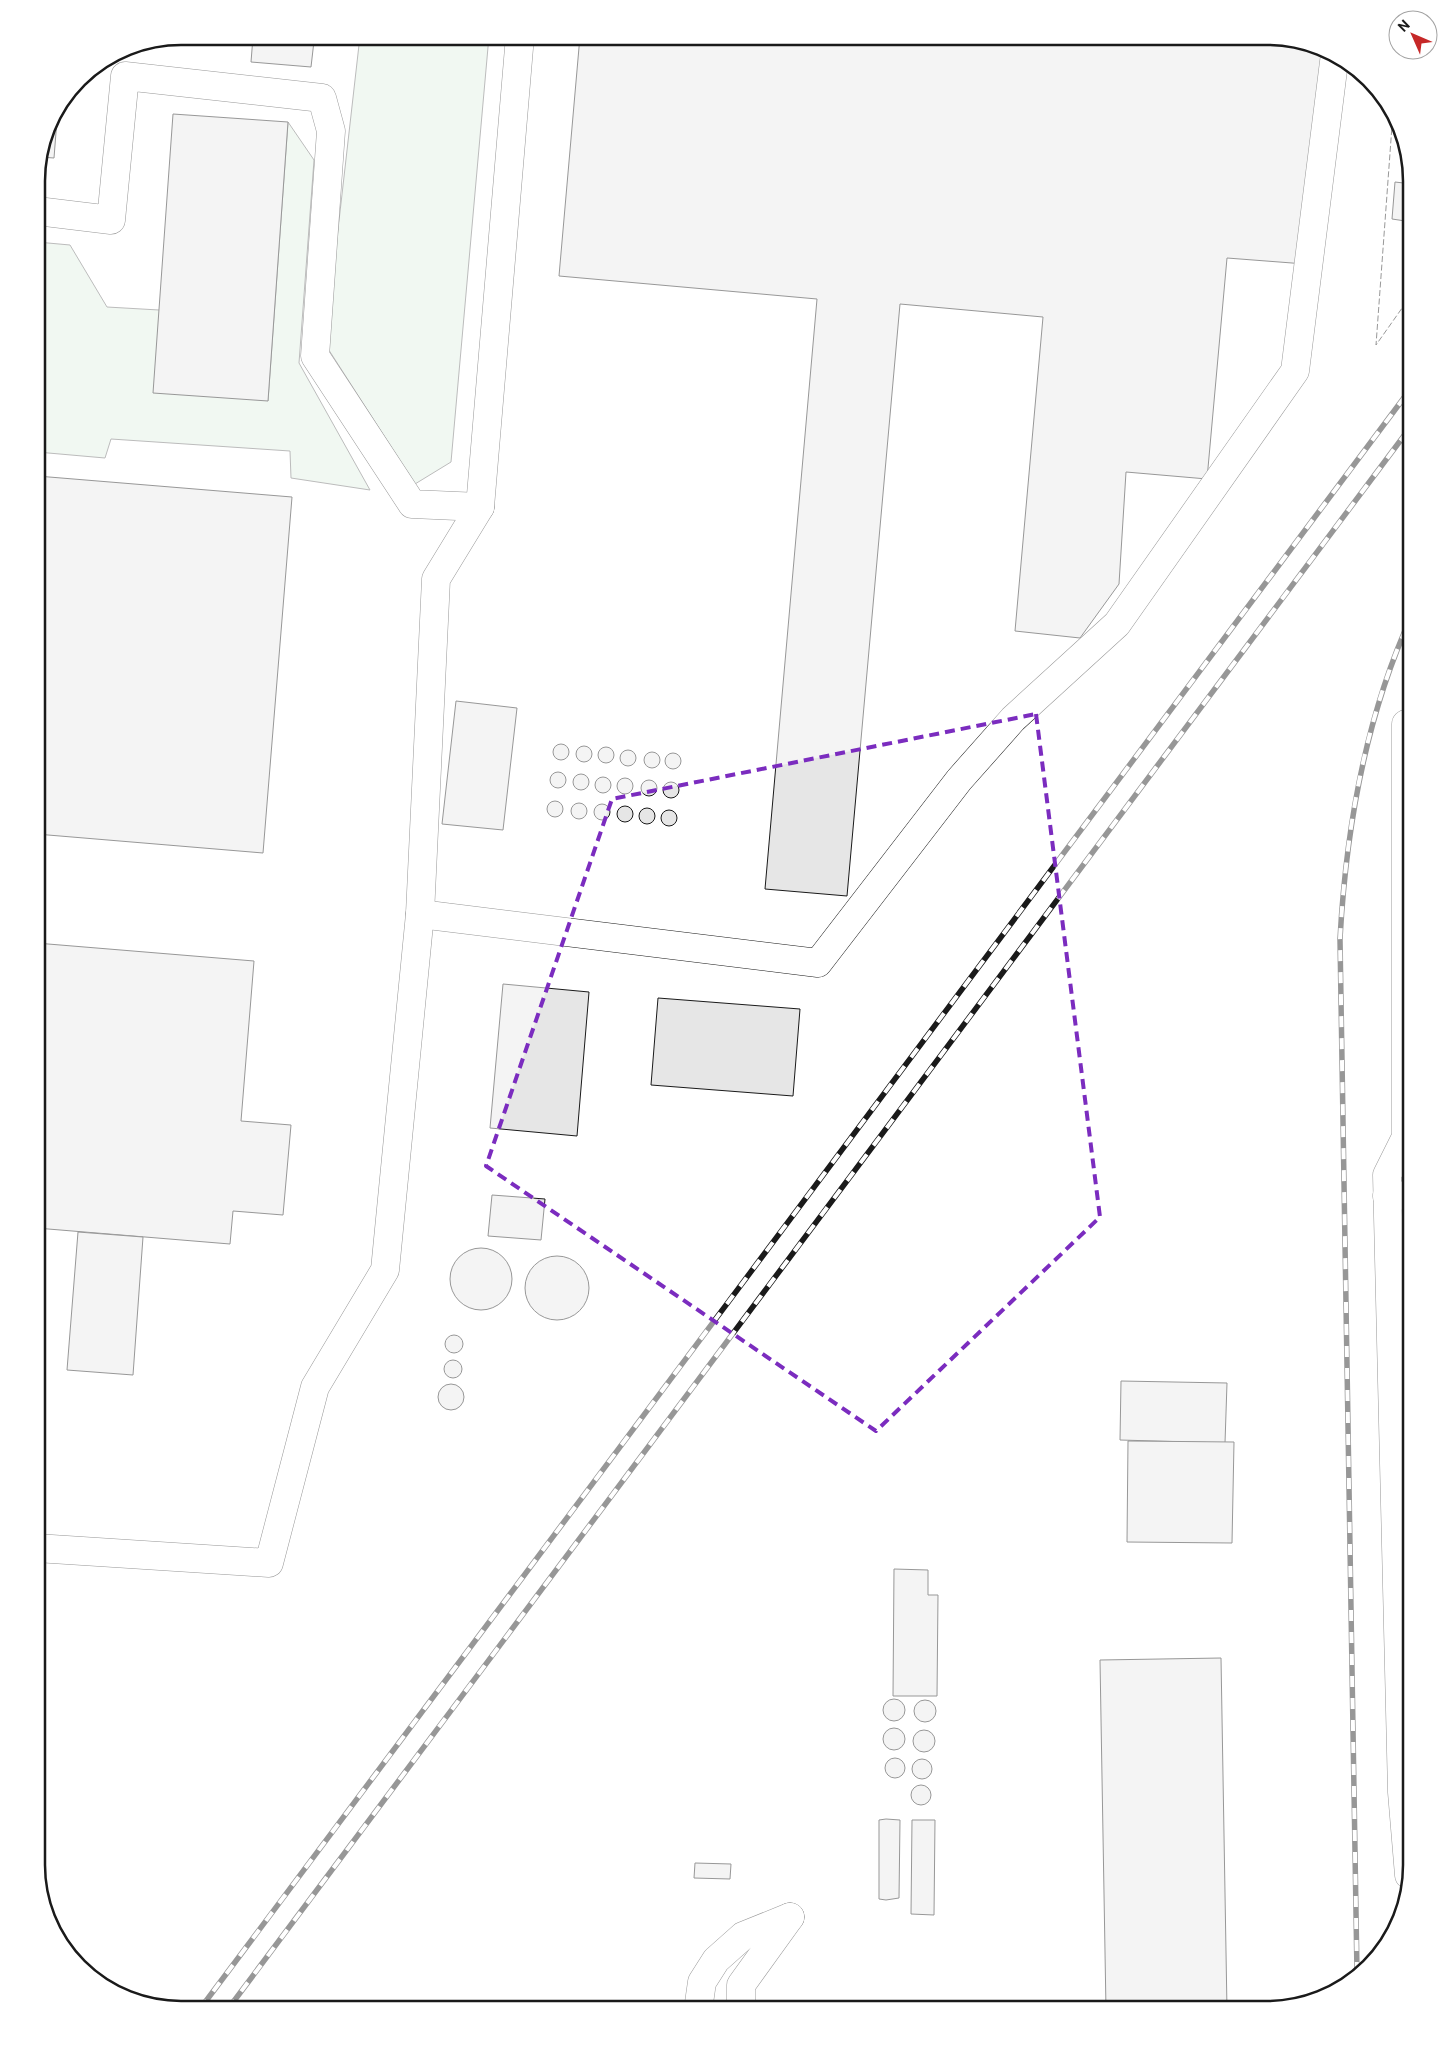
<svg xmlns="http://www.w3.org/2000/svg" width="1448" height="2046" viewBox="0 0 1448 2046" font-family="Roboto,sans-serif">
<style>
.green{fill:#e0efe3;stroke:#6a6a6a}
.building{fill:#e6e6e6;stroke:#1a1a1a}
.lines{fill:none;stroke-linecap:round;stroke-linejoin:round}
.minor-casing{stroke:#1a1a1a;stroke-width:29}
.minor{stroke:#fff;stroke-width:28}
.rail-casing{stroke:#1a1a1a;stroke-width:5.5}
.rail{stroke:#fff;stroke-width:4;stroke-dasharray:11;stroke-linecap:butt}
.fence{stroke:#1a1a1a;stroke-width:1;stroke-dasharray:6 2.5;stroke-linecap:butt}
.marked{fill:none;stroke:#7b2cbf;stroke-width:4;stroke-dasharray:10 6;stroke-linejoin:round}
.rim{fill:none;stroke:#1a1a1a;stroke-width:2.5}
</style>
<rect width="100%" height="100%" fill="#fff"/>
<!-- green -->
<g class="green">
<polygon points="360,36 489,36 451,462 415,484 325,344"/>
<polygon points="288,122 314,160 299,363 370,490 291,478 290,451 111,439 105,458 37,452 37,242 70,245 107,307 159,310 268,401"/>
</g>
<!-- building -->
<g class="building">
<polygon points="249,36 346,36 345,44 314,41 311,67 251,62 253,37"/>
<polygon points="580,36 1276,37 1336,55 1318,265 1227,258 1207,479 1126,472 1119,584 1080,638 1015,631 1043,317 900,304 847,896 765,889 817,299 559,276"/>
<polygon points="58,107 54,158 40,157 51,117"/>
<polygon points="173,114 288,122 268,401 153,393"/>
<polygon points="1395,182 1412,184 1412,222 1392,219"/>
<polygon points="37,476 292,497 263,853 36,834"/>
<polygon points="456,701 517,708 503,830 442,824"/>
<circle cx="561" cy="752" r="8"/>
<circle cx="584" cy="754" r="8"/>
<circle cx="606" cy="755" r="8"/>
<circle cx="628" cy="758" r="8"/>
<circle cx="652" cy="760" r="8"/>
<circle cx="673" cy="761" r="8"/>
<circle cx="558" cy="780" r="8"/>
<circle cx="581" cy="782" r="8"/>
<circle cx="603" cy="785" r="8"/>
<circle cx="625" cy="786" r="8"/>
<circle cx="649" cy="788" r="8"/>
<circle cx="671" cy="790" r="8"/>
<circle cx="555" cy="809" r="8"/>
<circle cx="579" cy="811" r="8"/>
<circle cx="602" cy="812" r="8"/>
<circle cx="625" cy="814" r="8"/>
<circle cx="647" cy="816" r="8"/>
<circle cx="669" cy="818" r="8"/>
<polygon points="36,943 254,961 241,1121 291,1125 283,1215 233,1211 230,1244 36,1228"/>
<polygon points="503,984 589,992 577,1136 490,1128"/>
<polygon points="658,998 800,1009 793,1096 651,1085"/>
<polygon points="492,1195 545,1199 541,1240 488,1236"/>
<polygon points="78,1232 143,1237 133,1375 67,1370"/>
<circle cx="481" cy="1279" r="31"/>
<circle cx="557" cy="1288" r="32"/>
<circle cx="454" cy="1344" r="9"/>
<circle cx="453" cy="1369" r="9"/>
<polygon points="1121,1381 1227,1383 1225,1443 1120,1440"/>
<circle cx="451" cy="1397" r="13"/>
<polygon points="1128,1441 1234,1442 1232,1543 1127,1542"/>
<polygon points="894,1569 928,1570 928,1595 938,1595 937,1696 893,1696"/>
<polygon points="1221,1658 1227,2010 1106,2010 1100,1660"/>
<circle cx="894" cy="1710" r="11"/>
<circle cx="925" cy="1711" r="11"/>
<circle cx="894" cy="1739" r="11"/>
<circle cx="924" cy="1741" r="11"/>
<circle cx="895" cy="1768" r="10"/>
<circle cx="922" cy="1769" r="10"/>
<circle cx="921" cy="1795" r="10"/>
<polygon points="886,1819 900,1820 899,1898 886,1900 879,1899 879,1820"/>
<polygon points="912,1820 935,1820 934,1915 911,1914"/>
<polygon points="695,1863 731,1864 730,1879 694,1878"/>
<polygon points="942,2008 942,2010 894,2010 894,2009"/>
</g>
<g class="lines">
<defs>
<g id="minor">
<polyline points="37,211 111,220 125,76 322,98 331,131 315,356 412,504 480,507"/>
<polyline points="1406,724 1406,1137 1387,1175 1402,1792 1409,1875"/>
<polyline points="420,914 818,963 959,780 1013,719 1117,624 1295,371 1335,54"/>
<polyline points="1387,1196 1412,1195"/>
<polyline points="36,1548 269,1563 315,1387 385,1270 420,914 436,579 480,507 520,36"/>
<polyline points="698,2010 702,1982 716,1960 743,1936 790,1917"/>
<polyline points="741,2010 741,1985 790,1917"/>
</g>
</defs>
<!-- minor casing -->
<use href="#minor" class="minor-casing"/>
<!-- minor -->
<use href="#minor" class="minor"/>
<defs>
<g id="rail">
<path d="M1357,1973L1340,939C1346,828 1365,717 1412,615"/>
<polyline points="200,2009 1412,387"/>
<polyline points="228,2009 1412,425"/>
</g>
</defs>
<!-- rail casing -->
<use href="#rail" class="rail-casing"/>
<!-- rail -->
<use href="#rail" class="rail"/>
<!-- fence -->
<polyline class="fence" points="1393,112 1376,345 1412,294"/>
</g>
<!-- marked area -->
<path d="M0 0H1448V2046H0ZM1036,714L1100,1217L876,1431L486,1166L612,799Z" fill="#fff" fill-opacity=".55" fill-rule="evenodd"/>
<path class="marked" d="M1036,714L1100,1217L876,1431L486,1166L612,799Z"/>
<!-- crop -->
<path d="M0 0H1448V2046H0ZM181 45H1267A136 136 0 0 1 1403 181V1865A136 136 0 0 1 1267 2001H181A136 136 0 0 1 45 1865V181A136 136 0 0 1 181 45Z" fill="#fff" fill-rule="evenodd"/>
<path class="rim" d="M181 45H1267A136 136 0 0 1 1403 181V1865A136 136 0 0 1 1267 2001H181A136 136 0 0 1 45 1865V181A136 136 0 0 1 181 45Z"/>
<!-- north arrow -->
<g transform="translate(1413 35) rotate(315)"><circle r="24" fill="#ffffff" stroke="#a3a3a3"/>
<path d="M0-4L9 19L0 12L-9 19Z" fill="#c62828"/>
<text y="-8" font-size="14" font-weight="bold" text-anchor="middle" fill="#1a1a1a">N</text>
</g>
</svg>
